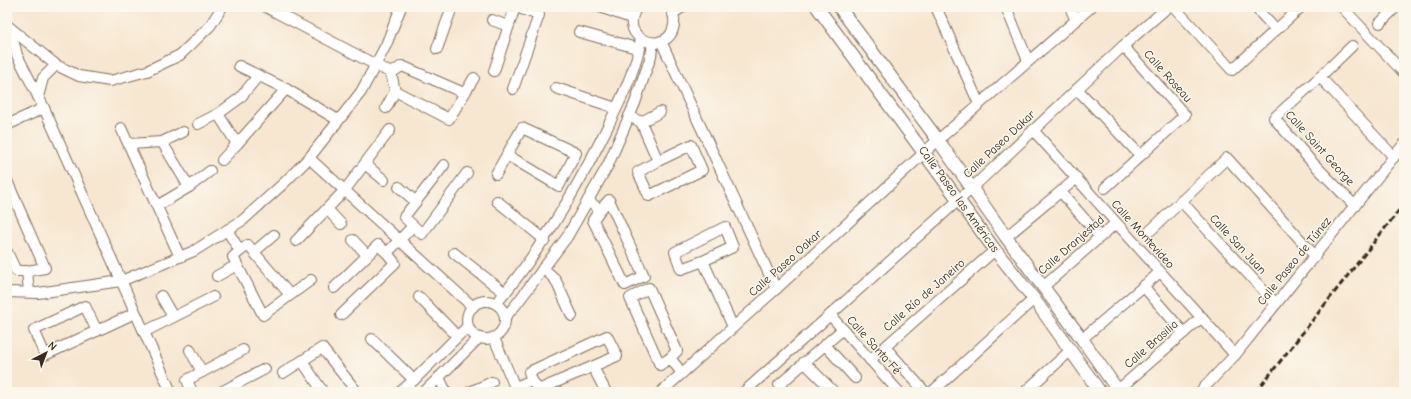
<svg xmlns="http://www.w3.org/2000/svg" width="1411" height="399" viewBox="0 0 1411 399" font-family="'Comic Neue',sans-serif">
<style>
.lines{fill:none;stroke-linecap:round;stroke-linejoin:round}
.minor-casing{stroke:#7d6c5c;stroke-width:12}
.tertiary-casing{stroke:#7d6c5c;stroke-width:14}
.minor{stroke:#fff;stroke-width:10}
.tertiary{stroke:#fff;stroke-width:12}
.rail{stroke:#3b2a1e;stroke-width:3;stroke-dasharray:6 3;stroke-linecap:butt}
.labels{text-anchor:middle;stroke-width:3;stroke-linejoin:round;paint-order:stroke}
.street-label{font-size:12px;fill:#3b2a1e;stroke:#fbf7ec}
</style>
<rect width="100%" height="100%" fill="#fbf7ec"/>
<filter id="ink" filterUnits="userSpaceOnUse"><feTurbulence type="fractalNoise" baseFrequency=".025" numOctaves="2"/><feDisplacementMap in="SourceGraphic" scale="8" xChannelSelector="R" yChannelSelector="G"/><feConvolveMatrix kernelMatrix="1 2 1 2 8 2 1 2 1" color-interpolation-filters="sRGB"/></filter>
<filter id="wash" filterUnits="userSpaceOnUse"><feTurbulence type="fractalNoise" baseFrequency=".012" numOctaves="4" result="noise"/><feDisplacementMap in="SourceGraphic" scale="16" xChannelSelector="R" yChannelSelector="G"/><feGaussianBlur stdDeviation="0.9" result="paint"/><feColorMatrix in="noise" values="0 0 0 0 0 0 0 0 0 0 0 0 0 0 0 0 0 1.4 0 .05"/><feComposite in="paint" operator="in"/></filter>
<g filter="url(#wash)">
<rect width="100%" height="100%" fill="#f7e6d0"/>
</g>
<g filter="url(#ink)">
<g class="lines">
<defs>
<g id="minor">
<polyline points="266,7 391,73"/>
<polyline points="600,7 631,18"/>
<path d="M637,7C615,40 669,58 674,25C675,18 673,12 669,7"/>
<polyline points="936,7 979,104"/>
<polyline points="1006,7 1028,61"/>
<polyline points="1070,7 1076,21"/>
<polyline points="1174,7 1232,70 1301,7"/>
<polyline points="1255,7 1276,30"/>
<polyline points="1342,7 1404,73"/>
<polyline points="673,13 683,7"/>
<polyline points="492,20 508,26"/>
<polyline points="1380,23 1396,7"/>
<polyline points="9,27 56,65 79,76 110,81 147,71 180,55 210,26 222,7"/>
<polyline points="10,28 17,55 44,108 171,392"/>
<polyline points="579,32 640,49"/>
<polyline points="661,41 776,289"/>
<polyline points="1352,46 1320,77 1274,118 1310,160 1355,206"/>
<polyline points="437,49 452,7"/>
<polyline points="239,66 286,89 338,120"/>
<polyline points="494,71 515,7"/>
<polyline points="391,73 402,66 464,93"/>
<polyline points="1320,77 1394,157"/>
<polyline points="556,88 616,108"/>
<polyline points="513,89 539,15 516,7"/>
<polyline points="1077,89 1140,155"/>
<polyline points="395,91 449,119 474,78"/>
<polyline points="38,97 43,78 56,65"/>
<polyline points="386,108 395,91 391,73"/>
<polyline points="218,114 237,144"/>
<polyline points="629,116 641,122 658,161 691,145 702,170 649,196 638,172 658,161"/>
<polyline points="641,122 660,112"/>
<polyline points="198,124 218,114 240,98 258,76"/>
<polyline points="7,125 44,108"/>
<polyline points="121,128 180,257"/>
<polyline points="1033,130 1235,355"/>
<polyline points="162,142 189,187"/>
<polyline points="129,144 162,142 183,132"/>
<polyline points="309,158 473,307"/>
<polyline points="222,160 237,144 286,89"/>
<polyline points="365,164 384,180"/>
<polyline points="444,165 404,217 422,234 467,173"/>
<polyline points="496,174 522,128 576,153 559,186 507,155"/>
<polyline points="7,181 45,268 27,271 16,271 7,252"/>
<polyline points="399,187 416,202"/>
<polyline points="1105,188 1185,115 1123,46"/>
<polyline points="1061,192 1100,237"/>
<polyline points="588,200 600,210 609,200 644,276 625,285 593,220 600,210"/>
<polyline points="497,201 545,240"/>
<polyline points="1181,201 1276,304"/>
<polyline points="157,206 189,187 210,171"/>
<polyline points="327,209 341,224"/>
<polyline points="227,230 240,251 248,245 290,295"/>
<polyline points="1150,231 1227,158 1315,256"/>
<polyline points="1006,237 1077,178"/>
<polyline points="353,240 367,255"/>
<polyline points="296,241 345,190 390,130"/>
<polyline points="240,251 233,257 263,315 311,280"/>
<polyline points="254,252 274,235"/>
<polyline points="387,253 413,226"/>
<polyline points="454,253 505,293"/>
<polyline points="703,261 681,269 675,252 725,227 733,247 703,261 733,327"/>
<polyline points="543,268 555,279 572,316"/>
<polyline points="27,271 29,292"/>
<polyline points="217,276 237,265"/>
<polyline points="1143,286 1184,333"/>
<polyline points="1043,287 1116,223"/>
<polyline points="334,288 378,245 387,253 395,263 341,315"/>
<polyline points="7,292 38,293 121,281 194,251 243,220 284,183 309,158 361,92 386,45 401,7"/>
<polyline points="161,296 173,317"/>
<polyline points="419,297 457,336"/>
<circle cx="486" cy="320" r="19"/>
<path d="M496,304C542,249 577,189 609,124C622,97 636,69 641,39"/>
<polyline points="830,315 899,392"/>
<polyline points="505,317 515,306 567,237 608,165 635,103 651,56 653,43"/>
<polyline points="97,331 85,306 34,330 45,355 135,313"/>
<polyline points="144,332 213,297"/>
<polyline points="494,338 517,392"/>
<polyline points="372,339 414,380"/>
<polyline points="1082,339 1160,272"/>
<polyline points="825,345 855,378"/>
<polyline points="885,347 925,392"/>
<polyline points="190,350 202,372"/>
<polyline points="670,358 660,365 630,298 649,288 677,351 670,358 682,373"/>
<polyline points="870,360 995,250"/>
<polyline points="302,361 323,392"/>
<polyline points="804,362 834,392"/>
<polyline points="593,367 606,392"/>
<polyline points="283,373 322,348 357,392"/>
<polyline points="439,377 446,392"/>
<polyline points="779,385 843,329"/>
<polyline points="515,387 532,380 529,372 607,336 617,356 538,390 532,380"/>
<polyline points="1118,390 1202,317"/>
<polyline points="192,392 187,380 243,350"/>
<polyline points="221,392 265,369"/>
<polyline points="400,392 414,380 468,326"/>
<polyline points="424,392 479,338"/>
<polyline points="470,392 492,382"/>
<polyline points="661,392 776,289 938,140 1091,7"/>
<polyline points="744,392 972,188 1123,46 1168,7"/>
<polyline points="932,392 1034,299"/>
<polyline points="1025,392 1071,350"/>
<polyline points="1200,392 1235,355 1404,144"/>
</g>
<g id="tertiary">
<polyline points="817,7 995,250 1034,299 1100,392"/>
<polyline points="839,7 938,140 1006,237 1082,339 1119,392"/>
</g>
</defs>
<!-- minor casing -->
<use href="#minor" class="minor-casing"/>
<!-- tertiary casing -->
<use href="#tertiary" class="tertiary-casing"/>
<!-- minor -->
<use href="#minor" class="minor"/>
<!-- tertiary -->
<use href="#tertiary" class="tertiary"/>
<!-- rail -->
<polyline class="rail" points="1256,392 1404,204"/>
</g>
</g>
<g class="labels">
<!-- street labels -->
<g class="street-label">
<text transform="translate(1168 76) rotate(48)" y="4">Calle Roseau</text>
<text transform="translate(999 144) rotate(-43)" y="4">Calle Paseo Dakar</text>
<text transform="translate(1320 148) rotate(48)" y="4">Calle Saint George</text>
<text transform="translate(959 199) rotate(54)" y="4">Calle Paseo las Américas</text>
<text transform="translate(1143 234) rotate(48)" y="4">Calle Montevideo</text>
<text transform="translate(1238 244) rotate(47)" y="4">Calle San Juan</text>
<text transform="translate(1071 245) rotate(-41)" y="4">Calle Dranjestad</text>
<text transform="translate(1294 261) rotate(-51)" y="4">Calle Paseo de Túnez</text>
<text transform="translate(785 263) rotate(-42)" y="4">Calle Paseo Oakar</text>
<text transform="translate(924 295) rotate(-41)" y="4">Calle Río de Janeiro</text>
<text transform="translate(1151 344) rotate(-41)" y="4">Calle Brasilia</text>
<text transform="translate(874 345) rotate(48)" y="4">Calle Santa Fé</text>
</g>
</g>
<!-- margin -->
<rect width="1411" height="399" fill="none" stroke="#fbf7ec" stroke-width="24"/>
<!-- north arrow -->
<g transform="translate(46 353) rotate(42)" stroke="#fbf7ec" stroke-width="3" paint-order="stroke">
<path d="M0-3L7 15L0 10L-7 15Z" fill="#3b2a1e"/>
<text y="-6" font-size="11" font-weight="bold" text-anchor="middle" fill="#3b2a1e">N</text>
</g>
</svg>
